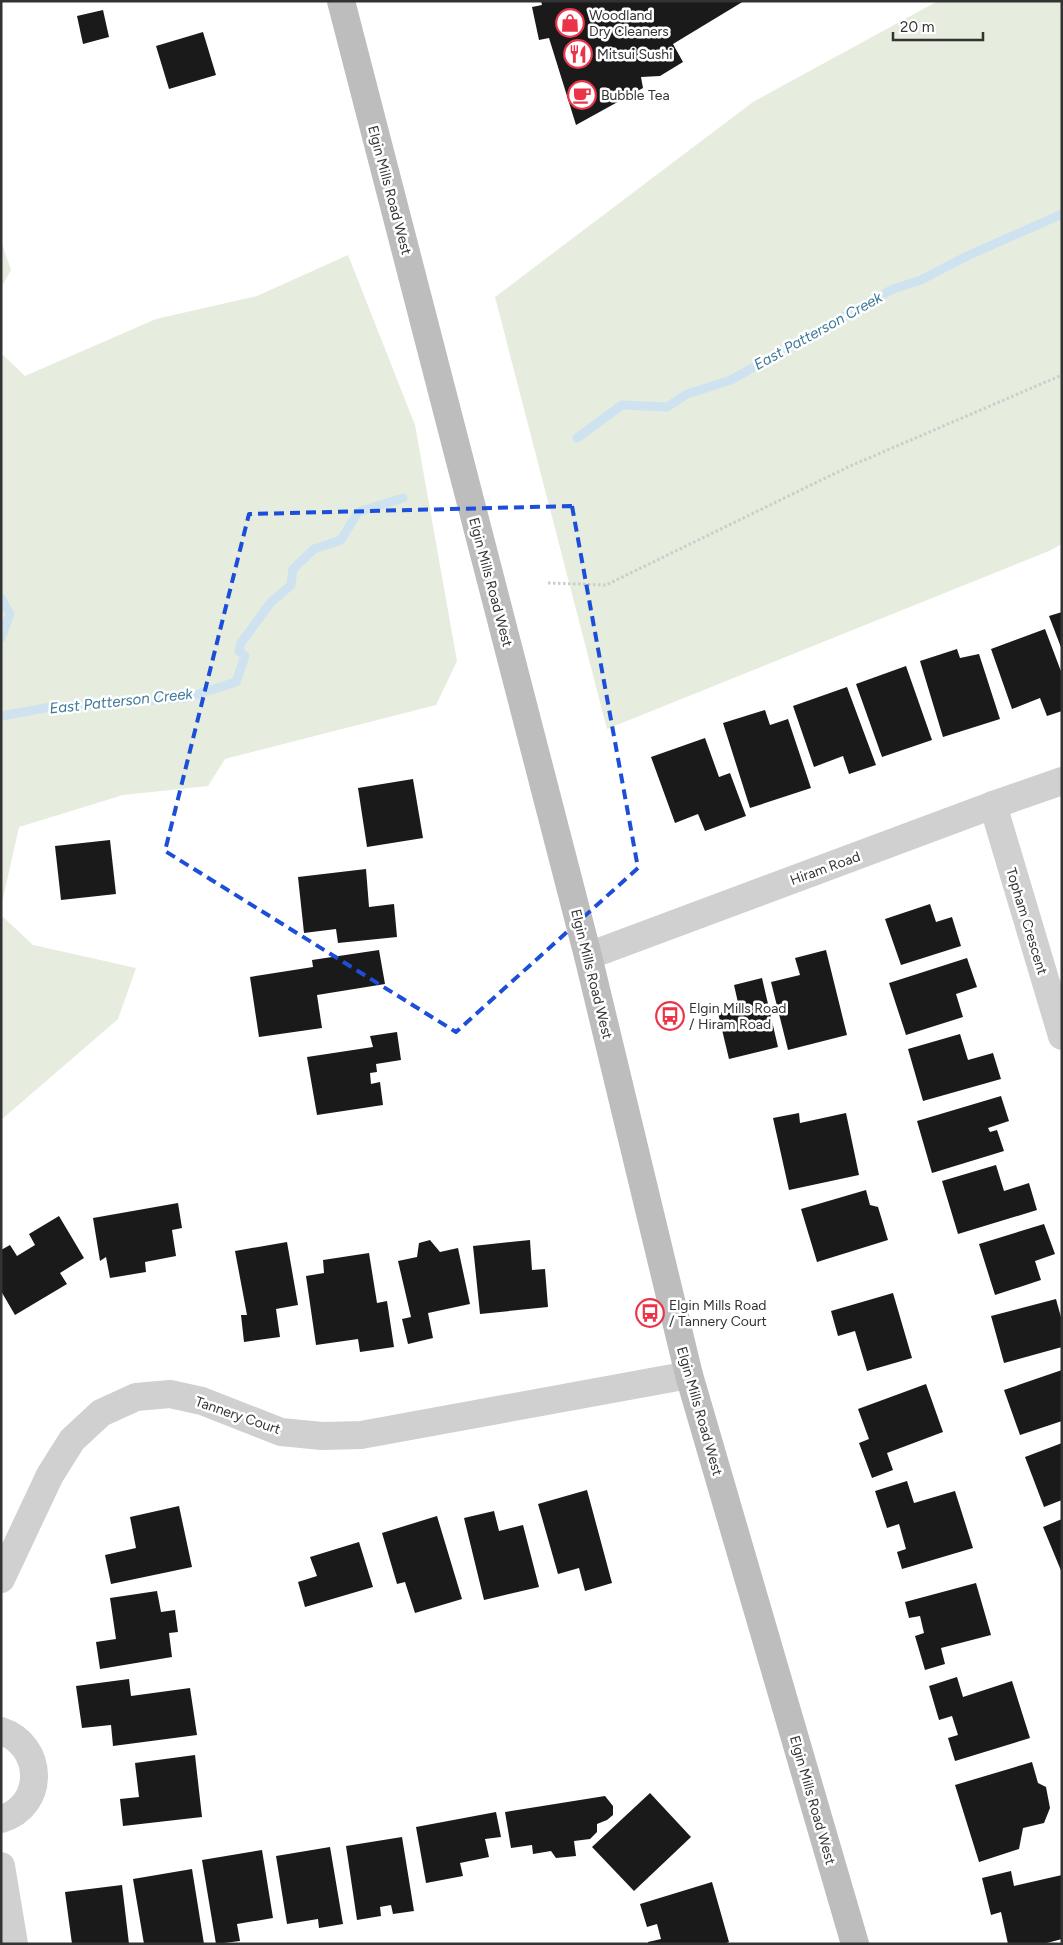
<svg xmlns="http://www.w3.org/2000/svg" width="1063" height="1945" viewBox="0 0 1063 1945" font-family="Figtree,sans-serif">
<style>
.green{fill:#e6ecde}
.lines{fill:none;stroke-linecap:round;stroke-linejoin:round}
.stream{stroke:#cee3ef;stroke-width:9}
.building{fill:#1a1a1a}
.path{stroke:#cdcdcd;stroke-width:3;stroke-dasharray:2.5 2.5;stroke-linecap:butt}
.street{stroke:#d0d0d0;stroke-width:28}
.secondary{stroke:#bdbdbd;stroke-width:28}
.marked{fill:none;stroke:#1d4ed8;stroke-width:4;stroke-dasharray:10 6;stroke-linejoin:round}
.labels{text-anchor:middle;stroke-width:5;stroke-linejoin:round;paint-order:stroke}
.poi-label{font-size:14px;fill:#333;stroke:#fff;text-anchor:start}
.street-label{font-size:14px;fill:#333;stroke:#fff}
.water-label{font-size:15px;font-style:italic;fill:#3c7999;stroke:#fff}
</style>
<rect width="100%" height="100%" fill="#fff"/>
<!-- green -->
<g class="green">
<polygon points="938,1 1062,1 1062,544 1049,551 607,729 495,297 753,102"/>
<polygon points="1,241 11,270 1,288"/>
<polygon points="348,255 415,425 457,661 436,705 225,759 208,786 123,795 19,827 1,907 1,353 25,376 156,319 257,296"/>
<polygon points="1,915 33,945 136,968 118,1019 1,1120"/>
</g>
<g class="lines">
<!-- stream -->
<g class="stream">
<polyline points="577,438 622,405 667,407 687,394 731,380 893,289 921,280 967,256 1062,214"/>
<polyline points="1,598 10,614 1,638"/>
<polyline points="1,716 51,707 186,698 236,682 245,656 239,651 241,643 271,602 291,585 293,569 314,549 341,540 358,512 403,498"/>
</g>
</g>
<!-- building -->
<g class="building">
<polygon points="541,1 744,1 673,44 683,62 660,76 641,77 643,88 576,125 549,38 539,40 532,7 542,5"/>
<polygon points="103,10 109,37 83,44 77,16"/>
<polygon points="203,32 216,75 169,89 156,46"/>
<polygon points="1062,612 1062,650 1049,616"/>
<polygon points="1045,629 1062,674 1062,711 1047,716 1040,698 1012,709 991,649"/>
<polygon points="957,649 960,658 979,654 1000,719 943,737 920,661"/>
<polygon points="906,666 932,740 882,757 856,684"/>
<polygon points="847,687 876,765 849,774 843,756 814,767 793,706"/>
<polygon points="765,710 770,725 788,719 811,788 750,808 723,723"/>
<polygon points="705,738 719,777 730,773 746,816 705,831 698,814 675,823 651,757"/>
<polygon points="413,779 423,838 367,847 358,788"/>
<polygon points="110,840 116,894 61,900 55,846"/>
<polygon points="366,869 369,907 394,904 397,937 338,943 336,929 304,933 298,877"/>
<polygon points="930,904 936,922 952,917 961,946 901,965 885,919"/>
<polygon points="379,950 385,984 317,995 322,1028 259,1037 250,977 313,967 312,960"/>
<polygon points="826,950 847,1035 788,1050 771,982 800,975 795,958"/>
<polygon points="967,958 977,987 956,994 963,1017 906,1035 889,983"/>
<polygon points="762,978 778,1047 729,1059 718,1013 739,1007 734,985"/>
<polygon points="397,1032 401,1060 376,1064 377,1072 370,1073 371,1084 380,1082 383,1105 317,1115 307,1057 373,1047 370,1036"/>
<polygon points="960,1034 968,1060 993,1053 1001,1079 923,1101 908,1049"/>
<polygon points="1001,1096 1009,1121 988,1128 990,1132 997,1130 1004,1151 932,1173 917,1121"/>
<polygon points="799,1113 800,1123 846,1113 859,1175 789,1190 773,1118"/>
<polygon points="996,1165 1004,1191 1029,1183 1037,1210 958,1234 942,1181"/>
<polygon points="866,1190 870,1205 878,1207 888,1240 817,1262 801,1209"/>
<polygon points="178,1203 182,1228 172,1230 176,1256 145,1262 146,1272 110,1278 106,1257 100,1261 93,1218"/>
<polygon points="59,1216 84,1258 60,1273 67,1284 15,1315 1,1291 1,1250 10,1245 17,1256 35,1245 29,1234"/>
<polygon points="1044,1224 1055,1254 1035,1261 1041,1280 995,1295 979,1244"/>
<polygon points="430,1240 440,1252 458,1248 470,1304 428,1313 433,1338 408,1344 402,1319 411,1317 398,1261 417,1257 419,1243"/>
<polygon points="530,1240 532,1270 545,1269 548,1307 480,1314 473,1246"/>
<polygon points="287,1242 298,1305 276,1309 280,1337 244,1342 241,1315 247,1315 235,1251"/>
<polygon points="369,1253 377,1303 387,1301 394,1347 360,1352 358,1339 316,1345 306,1276 324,1273 323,1260"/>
<polygon points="893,1293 912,1358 867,1371 855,1331 838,1336 831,1311"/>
<polygon points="1056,1299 1062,1321 1062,1347 1004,1363 991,1316"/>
<polygon points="1062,1370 1062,1421 1020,1435 1004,1390"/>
<polygon points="926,1384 943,1432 887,1453 893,1470 872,1478 859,1443 869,1439 858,1409"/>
<polygon points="1062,1443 1062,1500 1044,1507 1025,1457"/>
<polygon points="907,1481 914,1503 955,1491 973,1548 902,1569 897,1552 906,1549 899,1524 887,1528 875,1491"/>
<polygon points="587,1490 612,1583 585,1591 579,1568 558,1574 538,1504"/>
<polygon points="179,1506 192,1567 111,1584 105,1555 136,1548 130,1517"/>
<polygon points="494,1511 499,1531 523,1525 539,1587 484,1600 464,1518"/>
<polygon points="437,1516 462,1599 415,1613 405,1582 397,1584 382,1533"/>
<polygon points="1062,1519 1062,1573 1043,1527"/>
<polygon points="359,1542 373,1587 305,1607 298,1582 317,1576 310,1557"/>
<polygon points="976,1583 991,1635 941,1648 945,1664 925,1670 915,1636 924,1633 920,1616 909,1618 905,1602"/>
<polygon points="157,1591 161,1612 175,1610 178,1632 169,1633 172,1657 100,1669 96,1642 116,1639 110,1598"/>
<polygon points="957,1677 963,1697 1012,1681 1030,1738 955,1761 948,1738 958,1735 952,1716 939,1720 929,1686"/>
<polygon points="129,1679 131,1696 190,1688 197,1735 113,1746 111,1725 82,1728 76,1686"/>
<polygon points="195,1755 202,1817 123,1826 120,1799 139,1797 135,1763"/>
<polygon points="1032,1762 1038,1783 1046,1787 1050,1808 1044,1823 1023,1828 1019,1849 979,1862 955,1785"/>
<polygon points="650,1793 691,1837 634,1891 592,1847"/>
<polygon points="605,1796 613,1806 613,1815 607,1820 597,1824 597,1832 590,1839 574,1841 576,1856 556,1858 551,1851 533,1854 532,1845 511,1848 505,1812"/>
<polygon points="496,1812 501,1837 485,1839 489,1857 460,1863 463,1876 426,1883 416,1827"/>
<polygon points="402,1837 414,1911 393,1914 391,1905 380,1907 381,1916 357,1920 346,1846"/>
<polygon points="330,1847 343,1924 319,1928 318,1919 287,1924 276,1856"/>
<polygon points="262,1850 273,1918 237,1924 240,1941 216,1944 202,1860"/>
<polygon points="192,1869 204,1944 144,1944 133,1879"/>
<polygon points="1011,1871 1014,1886 1062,1875 1062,1939 1043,1944 1008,1944 1001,1912 991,1915 982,1878"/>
<polygon points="712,1882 729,1942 724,1944 648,1944 648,1942 661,1939 657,1924 647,1927 640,1904"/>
<polygon points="122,1885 129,1944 72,1944 65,1892"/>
</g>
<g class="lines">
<!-- path -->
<polyline class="path" points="548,583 606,585 848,467 1062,375"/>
<!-- street -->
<g class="street">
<polyline points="993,805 1062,1036"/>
<polyline points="588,956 993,805 1062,781"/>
<polyline points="1,1579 50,1475 72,1440 101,1413 136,1397 170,1394 202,1401 281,1432 322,1436 361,1435 689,1375"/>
<path d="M1,1731C44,1745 46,1806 1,1819"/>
<polyline points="1,1866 14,1944"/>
</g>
<!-- secondary -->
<polyline class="secondary" points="341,1 588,956 689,1375 855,1944"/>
</g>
<!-- marked area -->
<path class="marked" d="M572,506L638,868L456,1032L165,851L249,514Z"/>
<!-- icons -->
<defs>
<symbol id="shop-ring" viewBox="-11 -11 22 22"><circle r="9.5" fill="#fff" stroke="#eb3448" stroke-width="1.5"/><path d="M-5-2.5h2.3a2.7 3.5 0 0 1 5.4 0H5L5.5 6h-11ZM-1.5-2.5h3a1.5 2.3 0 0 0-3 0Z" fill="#eb3448"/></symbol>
<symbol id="restaurant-ring" viewBox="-11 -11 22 22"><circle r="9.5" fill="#fff" stroke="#eb3448" stroke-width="1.5"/><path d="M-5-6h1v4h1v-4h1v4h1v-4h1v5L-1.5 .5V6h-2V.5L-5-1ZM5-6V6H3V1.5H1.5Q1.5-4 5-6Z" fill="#eb3448"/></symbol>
<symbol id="cafe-ring" viewBox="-11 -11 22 22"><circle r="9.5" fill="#fff" stroke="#eb3448" stroke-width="1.5"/><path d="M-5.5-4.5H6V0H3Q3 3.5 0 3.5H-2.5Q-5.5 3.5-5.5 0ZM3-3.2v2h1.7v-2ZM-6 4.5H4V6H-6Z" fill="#eb3448"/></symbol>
<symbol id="bus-ring" viewBox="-11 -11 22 22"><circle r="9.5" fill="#fff" stroke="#eb3448" stroke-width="1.5"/><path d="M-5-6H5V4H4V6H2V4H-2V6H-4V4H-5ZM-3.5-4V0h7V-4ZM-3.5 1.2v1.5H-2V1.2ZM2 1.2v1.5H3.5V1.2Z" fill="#eb3448"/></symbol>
</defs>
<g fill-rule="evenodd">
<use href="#shop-ring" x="554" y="7" width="32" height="32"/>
<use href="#restaurant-ring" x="562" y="38" width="32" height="32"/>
<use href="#cafe-ring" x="566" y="79" width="32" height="32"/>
<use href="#bus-ring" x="654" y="1000" width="32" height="32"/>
<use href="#bus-ring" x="634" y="1297" width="32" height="32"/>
</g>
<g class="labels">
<!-- poi labels -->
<g class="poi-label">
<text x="589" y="20">Woodland<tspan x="589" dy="16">Dry Cleaners</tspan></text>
<text x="597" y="59">Mitsui Sushi</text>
<text x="601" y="100">Bubble Tea</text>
<text x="689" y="1013">Elgin Mills Road<tspan x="689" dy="16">/ Hiram Road</tspan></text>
<text x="669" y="1310">Elgin Mills Road<tspan x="669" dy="16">/ Tannery Court</tspan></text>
</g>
<!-- street labels -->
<g class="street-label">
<text transform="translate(390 190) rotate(75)" y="5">Elgin Mills Road West</text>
<text transform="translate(491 582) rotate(75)" y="5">Elgin Mills Road West</text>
<text transform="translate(825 868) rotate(-20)" y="5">Hiram Road</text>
<text transform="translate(1027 921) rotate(73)" y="5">Topham Crescent</text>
<text transform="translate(592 974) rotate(76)" y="5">Elgin Mills Road West</text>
<text transform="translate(700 1411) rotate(74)" y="5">Elgin Mills Road West</text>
<text transform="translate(238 1415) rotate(19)" y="5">Tannery Court</text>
<text transform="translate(813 1800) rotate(74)" y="5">Elgin Mills Road West</text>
</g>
<!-- water labels -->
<g class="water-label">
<text transform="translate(818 331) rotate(-29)" y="5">East Patterson Creek</text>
<text transform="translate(121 701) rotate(-6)" y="5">East Patterson Creek</text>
</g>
</g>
<!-- border -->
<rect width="1063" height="1945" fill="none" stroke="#333333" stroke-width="5"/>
<!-- scale -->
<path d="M893 32v8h90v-8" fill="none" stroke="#333333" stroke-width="2.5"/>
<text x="900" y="32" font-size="15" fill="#333333" stroke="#ffffff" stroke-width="4" paint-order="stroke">20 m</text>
</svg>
